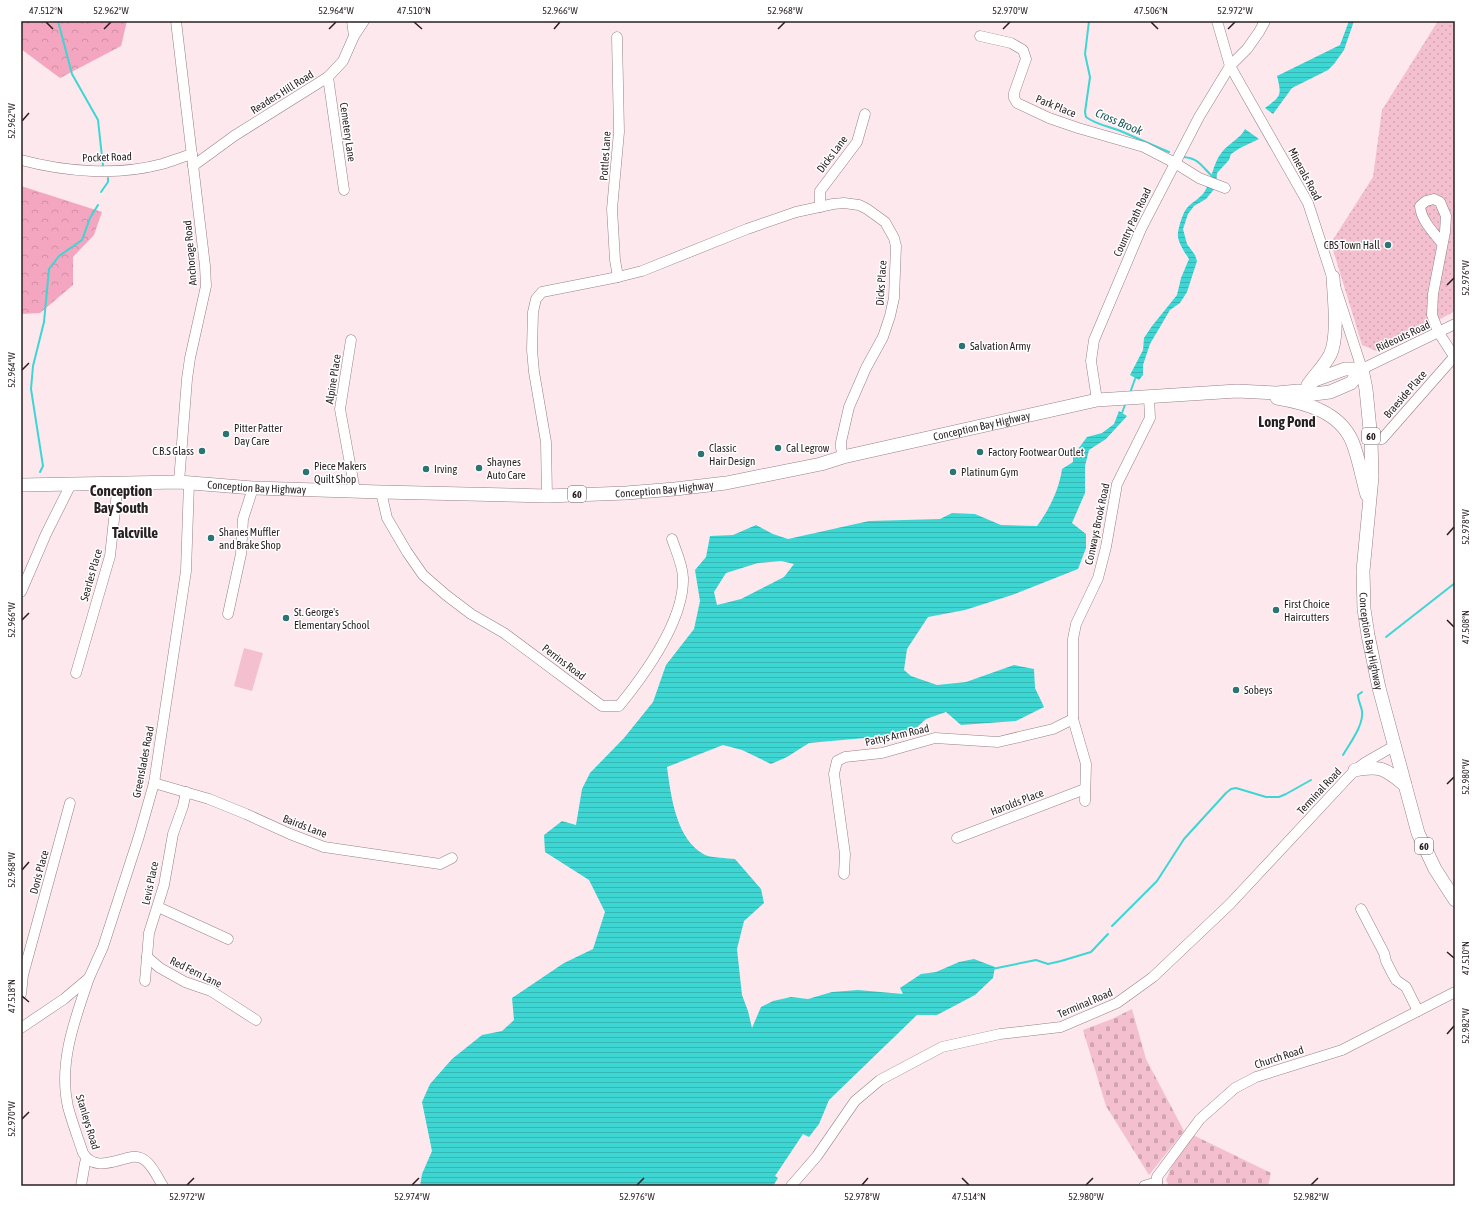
<svg xmlns="http://www.w3.org/2000/svg" width="1476" height="1207" viewBox="0 0 1476 1207" font-family="'Asap Condensed',sans-serif">
<style>
.green{fill:#f4bfcf}
.forest{fill:url(#forest-crowns)}
.cemetery{fill:url(#cemetery-stones)}
.park{fill:url(#park-dots)}
.water{fill:url(#water-rules);fill-rule:evenodd}
.lines{fill:none;stroke-linecap:round;stroke-linejoin:round}
.stream{stroke:#3ed6d2;stroke-width:2}
.minor-casing{stroke:#978087;stroke-width:11}
.major-casing{stroke:#978087;stroke-width:14}
.minor{stroke:#fff;stroke-width:10}
.major{stroke:#fff;stroke-width:13}
.ticks{fill:none;stroke:#281f22;stroke-width:1.5}
.poi-dot{fill:#2b7472;stroke:#fff;stroke-width:1.5}
.labels{text-anchor:middle;stroke-width:3;stroke-linejoin:round;paint-order:stroke}
.shield{fill:#fff;stroke:#686264;stroke-width:1}
.shield-label{font-size:10px;font-weight:bold;fill:#281f22}
.street-label{font-size:11px;fill:#281f22;stroke:#fff}
.poi-label{font-size:11px;fill:#281f22;stroke:#fff;text-anchor:start}
.water-label{font-size:12px;font-style:italic;fill:#195755;stroke:#fff}
.district-label{font-size:15px;font-weight:bold;fill:#281f22;stroke:#fff}
.neatline{fill:none;stroke:#281f22;stroke-width:1.5}
.ticks-label{font-size:10px;text-anchor:middle;fill:#281f22}
</style>
<defs>
<pattern id="forest-crowns" width="20" height="18" patternUnits="userSpaceOnUse"><rect width="20" height="18" fill="#f4a5bf"/><path d="M2 6a3 3 0 1 1 6 0M12 15a3 3 0 1 1 6 0" fill="none" stroke="#d18ea4"/></pattern>
<pattern id="cemetery-stones" width="16" height="16" patternUnits="userSpaceOnUse"><rect width="16" height="16" fill="#f4bfcf"/><path d="M2 7V4a2 2 0 0 1 4 0v3zM10 15v-3a2 2 0 0 1 4 0v3z" fill="#d1a4b1"/></pattern>
<pattern id="park-dots" width="8" height="8" patternUnits="userSpaceOnUse"><rect width="8" height="8" fill="#f4bfcf"/><path d="M2 2h.1M6 6h.1" fill="none" stroke="#d1a4b1" stroke-width="1.8" stroke-linecap="round"/></pattern>
<pattern id="water-rules" width="6" height="5" patternUnits="userSpaceOnUse"><rect width="6" height="5" fill="#3ed6d2"/><path d="M0 2.5h6" fill="none" stroke="#36b7b4"/></pattern>
</defs>
<rect width="100%" height="100%" fill="#fde8ee"/>
<!-- green -->
<polygon class="green" points="244,648 263,653 252,691 234,686"/>
<!-- forest -->
<g class="forest">
<polygon points="21,21 127,21 121,46 60,78 21,49"/>
<polygon points="21,186 102,212 94,235 73,257 73,285 40,313 21,314"/>
</g>
<!-- cemetery -->
<g class="cemetery">
<polygon points="1132,1009 1146,1059 1184,1131 1149,1175 1106,1106 1083,1030 1112,1019"/>
<polygon points="1193,1135 1271,1173 1268,1186 1171,1186 1168,1184 1166,1180 1173,1163"/>
</g>
<!-- park -->
<polygon class="park" points="1438,21 1455,21 1455,311 1379,352 1362,345 1331,243 1373,177 1382,110"/>
<!-- water -->
<g class="water">
<path d="M1349,21H1354L1344,50L1334,64L1328,70L1292,88L1273,114L1265,108C1281,96 1282,96 1277,76L1340,45Z"/>
<path d="M1245,129L1259,139L1240,148L1231,154L1229,160L1217,173L1216,187L1206,199L1194,206L1188,214L1183,229L1187,244L1195,255L1197,261L1187,292L1180,303L1170,310L1150,344L1143,365V375L1139,380L1130,375L1143,350L1144,338L1152,326L1177,295L1181,278L1189,259C1185,253 1179,244 1178,237C1177,231 1183,212 1187,208C1192,202 1201,198 1205,191C1212,179 1213,163 1222,152C1229,143 1241,138 1245,129Z"/>
<path d="M1119,411L1127,416L1106,439L1089,450L1085,466V493L1072,523L1086,534V548L1078,569L1012,595L965,610L928,617L907,649L904,670L911,676L937,685L966,682L1014,665L1034,669L1035,688L1044,707L1016,721L961,725L946,712L926,719L914,730L887,736L809,743L787,757L771,764L742,750L723,745L667,767C671,796 676,840 705,855C712,858 727,858 735,859L761,889L764,903L744,921L737,949L742,995L748,1011L752,1028L761,1007L773,1001L791,997L808,999L832,992L858,990L903,994L900,988L921,974L936,972L959,962L974,959L995,967L993,978L975,995L937,1015H917L829,1100L819,1124L809,1137L803,1134L775,1176L778,1178L773,1186H420L422,1174L432,1151L422,1102L430,1084L452,1059L482,1035L502,1031L514,1020L512,998L564,963L593,949L605,912L589,880L545,852L544,835L562,821L576,825L582,789L590,773L624,738L653,702L666,665L694,629L700,601L695,570L706,557L710,536L733,535L756,525L773,534L788,539L869,521L940,519L952,513L975,514L1001,525L1037,526C1049,510 1059,490 1062,469L1073,462V456L1087,437L1102,433L1114,424ZM781,561L794,564L784,577L741,599L717,605L714,592L726,573L758,563Z"/>
</g>
<g class="lines">
<!-- stream -->
<g class="stream">
<polyline points="58,21 72,74 98,120 103,166"/>
<path d="M1089,21L1085,54L1090,77L1085,112L1086,117C1095,124 1107,126 1118,130C1135,137 1152,145 1169,152"/>
<path d="M1184,157C1200,159 1201,166 1212,176"/>
<polyline points="101,192 108,182 108,178"/>
<polyline points="1130,393 1135,379"/>
<polyline points="1122,413 1126,402"/>
<polyline points="40,472 43,466 31,389 33,366 44,322 49,269 59,256 82,240 90,218 98,205"/>
<polyline points="1386,637 1455,583"/>
<path d="M1343,755C1350,743 1364,725 1362,711C1361,705 1358,701 1358,695L1362,692"/>
<polyline points="1112,926 1157,881 1184,839 1226,793 1231,789 1236,788 1266,797 1279,797 1286,794 1311,780"/>
<polyline points="992,969 1036,960 1048,964 1061,961 1091,952 1108,934"/>
</g>
<defs>
<g id="minor">
<polyline points="176,21 205,266 206,286 190,358 187,379 179,482"/>
<polyline points="352,21 354,36"/>
<polyline points="1217,21 1230,66 1308,203 1362,369 1455,324"/>
<polyline points="980,36 1011,43 1023,50 1026,59 1014,93 1014,98 1017,103 1049,118 1078,128 1144,147 1175,163 1199,178 1225,188"/>
<polyline points="617,37 619,132 612,209 615,260 618,277"/>
<polyline points="328,77 344,190"/>
<path d="M21,160C66,172 117,176 162,164C172,161 182,157 192,154"/>
<polyline points="193,166 234,136 328,77 343,61 354,36 364,21"/>
<polyline points="820,207 820,191 857,142 865,114"/>
<path d="M1442,243C1433,232 1421,220 1420,206L1426,201L1434,199L1440,202L1446,216L1445,232L1433,294L1432,315L1439,333L1455,358"/>
<polyline points="351,340 340,409 355,491"/>
<polyline points="1097,400 1091,361 1094,340 1141,229 1199,117 1230,66 1247,49 1259,32 1265,21"/>
<polyline points="1371,440 1382,439 1454,357"/>
<path d="M381,492L387,518L407,552L423,575L446,595L471,614L504,633L602,706H619C645,674 684,620 683,578C683,566 676,551 672,539"/>
<polyline points="547,496 546,442 534,372 532,350 533,312 536,299 542,292 618,277 642,271 747,229 796,212 833,204 844,203 859,205 867,209 885,222 894,238 896,246 894,298 890,316 883,337 866,368 849,407 841,442 841,448 843,457"/>
<polyline points="21,592 46,534 71,484"/>
<polyline points="228,614 241,554 243,519 253,488"/>
<polyline points="76,673 110,556 118,483"/>
<polyline points="154,783 209,799 246,814 290,834 324,847 440,864 452,858"/>
<polyline points="1085,801 1086,764 1073,719 1073,639 1076,624 1098,578 1106,547 1117,484 1150,418 1149,397"/>
<polyline points="957,838 1085,789"/>
<polyline points="844,874 845,854 834,774 837,761 845,757 882,753 935,738 998,742 1053,729 1073,719"/>
<polyline points="158,907 228,939"/>
<polyline points="1361,909 1384,953 1386,961 1392,973 1396,980 1406,987 1418,1011"/>
<polyline points="147,957 160,968 185,982 211,991 256,1020"/>
<path d="M89,978C75,1019 58,1063 68,1107C72,1122 78,1138 83,1153C94,1172 115,1160 132,1157C149,1155 155,1174 163,1186"/>
<polyline points="145,981 149,933 164,885 173,834 183,806 186,792"/>
<polyline points="21,994 23,975 70,803"/>
<polyline points="21,1028 64,999 89,978 103,947 139,836 154,783 186,571 189,483"/>
<polyline points="81,1186 85,1163 87,1159"/>
<polyline points="791,1186 817,1156 855,1101 880,1080 942,1047 1000,1034 1061,1027 1117,1003 1153,977 1230,904 1355,770 1366,762 1394,746"/>
<polyline points="1144,1186 1157,1182"/>
<polyline points="1157,1186 1157,1177 1200,1119 1235,1088 1256,1077 1342,1050 1455,992"/>
</g>
<g id="major">
<path id="s1" d="M1362,369L1366,389L1371,440L1372,477L1363,571L1364,609L1368,635L1379,688L1418,833L1435,869L1455,900"/>
<polyline points="1310,384 1315,380 1345,369 1362,369"/>
<path d="M1308,385C1315,375 1324,366 1330,355C1339,337 1334,297 1333,277"/>
<path d="M1277,398C1307,403 1339,412 1352,441C1359,458 1362,478 1367,495"/>
<path id="s2" d="M21,485L179,482L253,488L381,492L547,496L626,493L675,489L726,483L821,464L843,457L1097,400L1237,391L1277,393L1298,391L1314,394L1330,392L1351,383L1362,369"/>
<path d="M1355,770C1381,765 1385,769 1405,785"/>
</g>
</defs>
<!-- minor casing -->
<use href="#minor" class="minor-casing"/>
<!-- major casing -->
<use href="#major" class="major-casing"/>
<!-- minor -->
<use href="#minor" class="minor"/>
<!-- major -->
<use href="#major" class="major"/>
</g>
<!-- ticks -->
<path class="ticks" d="M46,22L53,29M414,22L422,29M1151,22L1158,29M104,29L111,22M329,29L336,22M554,29L560,22M778,29L785,22M1003,29L1010,22M1228,29L1235,22M22,121L29,113M1447,285L1454,278M22,370L29,363M1447,535L1454,527M22,620L29,613M1447,620L1454,627M1447,784L1454,777M22,870L29,862M1447,952L1454,958M22,996L29,1002M1447,1034L1454,1026M22,1119L29,1112M962,1178L969,1185M187,1185L194,1178M412,1185L419,1178M637,1185L644,1178M862,1185L868,1178M1086,1185L1093,1178M1311,1185L1318,1178"/>
<!-- markers -->
<g class="poi-dot">
<circle cx="1388" cy="245" r="4"/>
<circle cx="962" cy="346" r="4"/>
<circle cx="226" cy="434" r="4"/>
<circle cx="778" cy="448" r="4"/>
<circle cx="202" cy="451" r="4"/>
<circle cx="980" cy="452" r="4"/>
<circle cx="701" cy="454" r="4"/>
<circle cx="479" cy="468" r="4"/>
<circle cx="426" cy="469" r="4"/>
<circle cx="306" cy="472" r="4"/>
<circle cx="953" cy="472" r="4"/>
<circle cx="211" cy="538" r="4"/>
<circle cx="1276" cy="610" r="4"/>
<circle cx="286" cy="618" r="4"/>
<circle cx="1236" cy="690" r="4"/>
</g>
<g class="labels">
<!-- shield labels -->
<g class="shield">
<rect x="1362" y="428" width="18" height="16" rx="3"/>
<rect x="568" y="486" width="18" height="16" rx="3"/>
<rect x="1415" y="838" width="18" height="16" rx="3"/>
</g>
<g class="shield-label">
<text x="1371" y="440">60</text>
<text x="577" y="498">60</text>
<text x="1424" y="850">60</text>
</g>
<!-- street labels -->
<g class="street-label">
<text transform="translate(282 92) rotate(-32)" y="4">Readers Hill Road</text>
<text transform="translate(1056 106) rotate(22)" y="4">Park Place</text>
<text transform="translate(348 132) rotate(82)" y="4">Cemetery Lane</text>
<text transform="translate(832 154) rotate(-53)" y="4">Dicks Lane</text>
<text transform="translate(605 156) rotate(-86)" y="4">Pottles Lane</text>
<text transform="translate(107 157) rotate(-2)" y="4">Pocket Road</text>
<text transform="translate(1305 174) rotate(62)" y="4">Minerals Road</text>
<text transform="translate(1132 222) rotate(-65)" y="4">Country Path Road</text>
<text transform="translate(190 253) rotate(-95)" y="4">Anchorage Road</text>
<text transform="translate(881 283) rotate(-86)" y="4">Dicks Place</text>
<text transform="translate(1403 336) rotate(-25)" y="4">Rideouts Road</text>
<text transform="translate(333 379) rotate(-81)" y="4">Alpine Place</text>
<text transform="translate(1405 394) rotate(-49)" y="4">Braeside Place</text>
<text dy="4" stroke="none"><textPath href="#s2" startOffset="968">Conception Bay Highway</textPath></text>
<text dy="4" stroke="none"><textPath href="#s2" startOffset="236">Conception Bay Highway</textPath></text>
<text dy="4" stroke="none"><textPath href="#s2" startOffset="644">Conception Bay Highway</textPath></text>
<text transform="translate(1097 524) rotate(-78)" y="4">Conways Brook Road</text>
<text transform="translate(91 575) rotate(-74)" y="4">Searles Place</text>
<text dy="4" stroke="none"><textPath href="#s1" startOffset="274">Conception Bay Highway</textPath></text>
<text transform="translate(564 662) rotate(37)" y="4">Perrins Road</text>
<text transform="translate(897 735) rotate(-13)" y="4">Pattys Arm Road</text>
<text transform="translate(143 762) rotate(-79)" y="4">Greenslades Road</text>
<text transform="translate(1319 791) rotate(-47)" y="4">Terminal Road</text>
<text transform="translate(1017 802) rotate(-21)" y="4">Harolds Place</text>
<text transform="translate(305 826) rotate(21)" y="4">Bairds Lane</text>
<text transform="translate(39 872) rotate(-75)" y="4">Doris Place</text>
<text transform="translate(150 883) rotate(-78)" y="4">Levis Place</text>
<text transform="translate(196 972) rotate(26)" y="4">Red Fern Lane</text>
<text transform="translate(1085 1003) rotate(-23)" y="4">Terminal Road</text>
<text transform="translate(1279 1057) rotate(-18)" y="4">Church Road</text>
<text transform="translate(88 1122) rotate(73)" y="4">Stanleys Road</text>
</g>
<!-- poi labels -->
<g class="poi-label">
<text x="1380" y="249" text-anchor="end">CBS Town Hall</text>
<text x="970" y="350">Salvation Army</text>
<text x="234" y="432">Pitter Patter<tspan x="234" dy="13">Day Care</tspan></text>
<text x="709" y="452">Classic<tspan x="709" dy="13">Hair Design</tspan></text>
<text x="786" y="452">Cal Legrow</text>
<text x="194" y="455" text-anchor="end">C.B.S Glass</text>
<text x="988" y="456">Factory Footwear Outlet</text>
<text x="487" y="466">Shaynes<tspan x="487" dy="13">Auto Care</tspan></text>
<text x="314" y="470">Piece Makers<tspan x="314" dy="13">Quilt Shop</tspan></text>
<text x="434" y="473">Irving</text>
<text x="961" y="476">Platinum Gym</text>
<text x="219" y="536">Shanes Muffler<tspan x="219" dy="13">and Brake Shop</tspan></text>
<text x="1284" y="608">First Choice<tspan x="1284" dy="13">Haircutters</tspan></text>
<text x="294" y="616">St. George's<tspan x="294" dy="13">Elementary School</tspan></text>
<text x="1244" y="694">Sobeys</text>
</g>
<!-- water labels -->
<g class="water-label">
<text transform="translate(1119 122) rotate(23)" y="4">Cross Brook</text>
</g>
<!-- district labels -->
<g class="district-label">
<text x="1287" y="427">Long Pond</text>
<text x="121" y="496">Conception<tspan x="121" dy="17">Bay South</tspan></text>
<text x="135" y="538">Talcville</text>
</g>
</g>
<!-- border -->
<rect width="1476" height="1207" fill="none" stroke="#ffffff" stroke-width="44"/>
<rect x="22" y="22" width="1432" height="1163" class="neatline"/>
<g class="ticks-label">
<text x="46" y="14">47.512°N</text>
<text x="111" y="14">52.962°W</text>
<text x="336" y="14">52.964°W</text>
<text x="414" y="14">47.510°N</text>
<text x="560" y="14">52.966°W</text>
<text x="785" y="14">52.968°W</text>
<text x="1010" y="14">52.970°W</text>
<text x="1151" y="14">47.506°N</text>
<text x="1235" y="14">52.972°W</text>
<text transform="translate(11 121) rotate(-90)" y="4">52.962°W</text>
<text transform="translate(1465 278) rotate(-90)" y="4">52.976°W</text>
<text transform="translate(11 370) rotate(-90)" y="4">52.964°W</text>
<text transform="translate(1465 527) rotate(-90)" y="4">52.978°W</text>
<text transform="translate(11 620) rotate(-90)" y="4">52.966°W</text>
<text transform="translate(1465 627) rotate(-90)" y="4">47.508°N</text>
<text transform="translate(1465 777) rotate(-90)" y="4">52.980°W</text>
<text transform="translate(11 870) rotate(-90)" y="4">52.968°W</text>
<text transform="translate(1465 958) rotate(-90)" y="4">47.510°N</text>
<text transform="translate(11 996) rotate(-90)" y="4">47.518°N</text>
<text transform="translate(1465 1026) rotate(-90)" y="4">52.982°W</text>
<text transform="translate(11 1119) rotate(-90)" y="4">52.970°W</text>
<text x="187" y="1200">52.972°W</text>
<text x="412" y="1200">52.974°W</text>
<text x="637" y="1200">52.976°W</text>
<text x="862" y="1200">52.978°W</text>
<text x="969" y="1200">47.514°N</text>
<text x="1086" y="1200">52.980°W</text>
<text x="1311" y="1200">52.982°W</text>
</g>
</svg>
